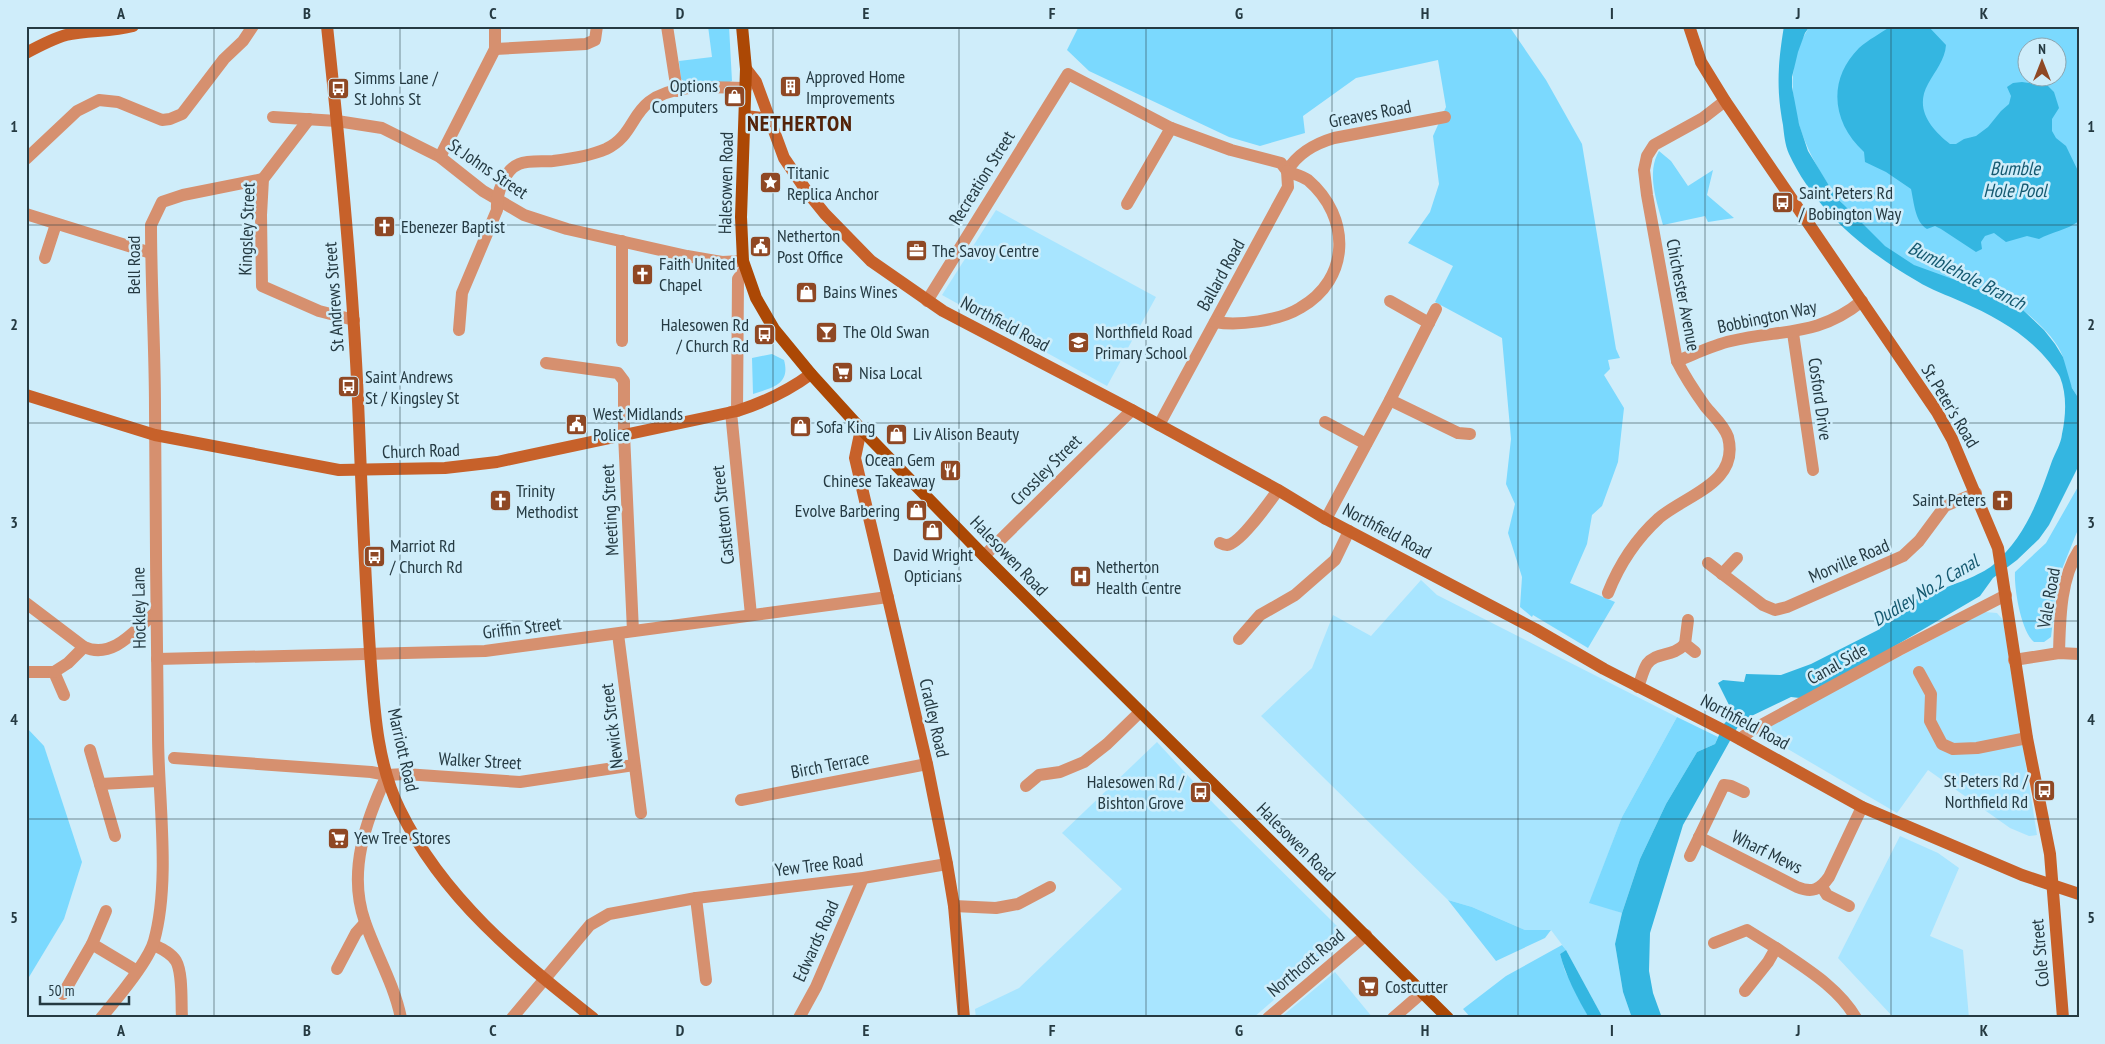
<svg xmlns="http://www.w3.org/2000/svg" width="2105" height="1044" viewBox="0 0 2105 1044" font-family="'PT Sans Narrow',sans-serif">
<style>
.built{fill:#a8e5ff}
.green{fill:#7bd9fe;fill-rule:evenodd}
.water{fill:#34b6e1}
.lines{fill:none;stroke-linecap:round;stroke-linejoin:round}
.street{stroke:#d6906f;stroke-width:12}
.secondary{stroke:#c7612a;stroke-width:12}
.primary{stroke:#ac4805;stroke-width:12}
.grid{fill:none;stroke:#253a42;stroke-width:1;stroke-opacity:0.55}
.labels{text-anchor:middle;stroke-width:5;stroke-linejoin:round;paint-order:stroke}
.poi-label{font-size:18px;fill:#253a42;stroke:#cfedfa;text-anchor:start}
.street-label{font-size:18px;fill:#253a42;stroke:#cfedfa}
.water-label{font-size:19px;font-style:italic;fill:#155970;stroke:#cfedfa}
.district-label{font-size:22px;font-weight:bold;letter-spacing:1px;fill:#532309;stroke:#cfedfa}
.neatline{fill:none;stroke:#253a42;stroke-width:2}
.grid-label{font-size:16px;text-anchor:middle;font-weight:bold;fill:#253a42}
</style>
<rect width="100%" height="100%" fill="#cfedfa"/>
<!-- built -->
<g class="built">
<polygon points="996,210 1156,297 1107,386 942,295"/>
<polygon points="1421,580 1437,595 1677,717 1622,817 1590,902 1622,913 1615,944 1623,992 1632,1018 1603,1018 1566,950 1551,930 1525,930 1472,907 1448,900 1261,716 1312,668 1333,615 1371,636"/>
<polygon points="1985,612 1997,613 2003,620 2037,835 2029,836 2010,828 1928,770 1897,813 1757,731"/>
<polygon points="1157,742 1215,805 1347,936 1253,1018 976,1018 975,1009 1019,988 1122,889 1062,833"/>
<polygon points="1900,836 1938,853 1959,868 1930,936 1963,950 1969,1018 1894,1018 1838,958"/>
<polygon points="1335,972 1373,1018 1280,1018"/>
</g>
<!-- green -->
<g class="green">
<polygon points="708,26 729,26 732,81 727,83 686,83 681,79 679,61 712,57"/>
<polygon points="1079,26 1509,26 1546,80 1582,144 1616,349 1620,358 1608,360 1610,369 1604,375 1624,408 1618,462 1602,506 1592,515 1587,544 1570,583 1615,602 1588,648 1533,615 1532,617 1520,607 1522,577 1508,533 1515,504 1506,484 1511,439 1502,338 1435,302 1453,266 1408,243 1430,212 1439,184 1433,136 1446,107 1438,60 1356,78 1303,116 1305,133 1260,146 1229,137 1089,71 1067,50"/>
<path d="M1810,26H2079V399C2073,390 2067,380 2065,368C2064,365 2064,361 2063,357C2057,340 2039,323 2024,311C1993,286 1948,284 1913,265C1842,226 1755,106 1810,26ZM2028,48H2058V78H2028Z"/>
<path d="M1659,151L1671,161L1688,186L1713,170L1707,195L1734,218L1708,222L1705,216L1663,225C1657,202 1646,173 1659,151Z"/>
<path d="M772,354L784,360C791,385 771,388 753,394L752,358Z"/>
<path d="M2079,485V527L2058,579L2051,637L2044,642H2034C2021,631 2014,589 2015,572L2046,543Z"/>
<polygon points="1677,717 1718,737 1715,744 1697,752 1666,804 1640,859 1622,913 1589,903 1622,817"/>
<polygon points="26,727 44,746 82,862 64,919 26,982"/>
<polygon points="1448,900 1472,907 1525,930 1551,930 1545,938 1496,961"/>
<polygon points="1562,945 1566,950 1560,954 1565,971 1589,1018 1471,1018 1463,1009 1506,976"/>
</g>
<!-- water -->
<g class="water">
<path d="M1784,26H1810L1805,33L1798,52L1792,77V87L1799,124L1808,151L1836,197L1885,246L1914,265L2002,297L2023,310L2044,330L2055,344L2063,357L2072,388L2079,399V465L2049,525L2039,539L2017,560L1993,578L1980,596L1859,667L1800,698L1791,697L1741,721L1683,825L1650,933L1649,971L1653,993L1662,1018H1632L1623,992L1615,944L1622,913L1640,859L1666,804L1697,752L1715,744L1724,724L1731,716L1729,705L1718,683L1723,680L1744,682L1746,674L1781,675L1811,664L1880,629C1888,599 1968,586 1993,565C2026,536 2038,501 2052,461C2055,453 2061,444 2062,434C2066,416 2067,394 2060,377C2058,372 2053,368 2050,363C2027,334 1996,317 1962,302C1947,295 1931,290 1917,281C1865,251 1815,210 1789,154C1785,145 1784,134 1783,125C1776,88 1778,63 1784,26Z"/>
<path d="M1891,26H1928L1946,45C1945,60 1935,71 1928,84C1914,109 1931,129 1950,144H1956L1964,139L1976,136L1988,127L2001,111L2009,104L2011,96L2007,87L2013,83L2022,82L2048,86L2054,92L2059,108L2052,119V131L2056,138L2066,146L2079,173V221C2067,230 2052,232 2039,239L2027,236L2006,242L1994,233L1985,236L1981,242L1982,249L1976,252L1941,229L1935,226L1927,229C1915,222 1914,202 1911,189L1886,172L1865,162L1864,152C1832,123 1827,80 1859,48C1868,40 1881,33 1891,26Z"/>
<path d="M1566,950L1603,1018H1589C1577,997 1566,977 1560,954Z"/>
</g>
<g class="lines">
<!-- street -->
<g class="street">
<polyline points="667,26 677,91"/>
<polyline points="495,49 586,44 595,40 597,26"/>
<polyline points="273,117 337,121 382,128 440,157 483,191 524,215 567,229 687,256 722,262 743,261"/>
<polyline points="309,119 263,179 261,215 262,286 319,311 354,320"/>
<polyline points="440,157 495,49 495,26"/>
<polyline points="26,159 77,111 99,100 118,102 162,120 170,119 182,114 224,59 243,41 253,26"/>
<path d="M1287,171C1298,153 1314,144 1334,138L1445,117"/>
<polyline points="1127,204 1171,128"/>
<polyline points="26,214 151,253"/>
<polyline points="622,241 622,341"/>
<polyline points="45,258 56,224"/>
<polyline points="927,301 1068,74 1171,128 1231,150 1281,163 1287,171 1288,187 1159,425"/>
<polyline points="1390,301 1429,323"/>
<path d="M1215,322C1238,326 1279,321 1300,308C1351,279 1351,217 1308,180C1302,176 1294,174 1287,171"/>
<path d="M459,330L462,293L497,210C496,195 504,170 519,164C529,160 542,162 553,161C570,159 590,156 606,149C631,137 631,116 649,102C675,82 716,88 746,88"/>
<polyline points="1793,333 1813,470"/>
<path d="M1677,361C1695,354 1713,345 1731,341C1781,329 1818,337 1862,301"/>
<polyline points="546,363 618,373 624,381 624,434 633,631"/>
<polyline points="1390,400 1458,433 1470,434"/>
<polyline points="737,411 738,279 745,269"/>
<polyline points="731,412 751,615"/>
<polyline points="1325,422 1366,444"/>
<polyline points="1326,519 1390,400 1436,309"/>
<path d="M1220,543C1222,544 1225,545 1227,545C1240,544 1270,501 1278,490"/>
<polyline points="984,556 1132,410"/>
<polyline points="1708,563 1763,605 1775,610 1787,607 1903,556 1919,541 1945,506 1976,493"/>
<polyline points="1722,574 1737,558"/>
<path d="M1608,593C1619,565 1637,538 1659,518C1686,495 1740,483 1728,437C1724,425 1713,416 1705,406C1695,392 1685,377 1677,361L1647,195L1644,170L1647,156L1654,145L1703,118L1725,101"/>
<path d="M26,603L84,647C113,660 135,630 156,612"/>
<polyline points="1688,620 1685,644 1695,652"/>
<polyline points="618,634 641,813"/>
<polyline points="1239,639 1260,615 1295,595 1335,560 1349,531"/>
<path d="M2059,653C2060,620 2060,579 2079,550"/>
<polyline points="157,659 485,651 888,597"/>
<polyline points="2014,660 2059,653 2079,654"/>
<polyline points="26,672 54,672 64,695"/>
<polyline points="54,672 68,663 84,647"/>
<polyline points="1919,672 1931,694 1930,721 1942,744 1953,749 1977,748 2027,738"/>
<path d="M1638,687C1641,680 1643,670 1647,664C1657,651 1672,658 1685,644"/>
<polyline points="1740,739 1752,730 1899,650 2006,595"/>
<polyline points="90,750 115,836"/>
<polyline points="174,758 371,772 387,775 405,774 520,782 634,765"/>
<path d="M387,775C366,820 347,872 365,922C376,954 394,984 401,1018"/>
<polyline points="100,784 158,781"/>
<polyline points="1026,786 1039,775 1060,772 1084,762 1107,744 1140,712"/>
<polyline points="741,800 927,764"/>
<path d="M1699,837L1797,887C1812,893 1820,890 1829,877L1862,807"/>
<polyline points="1690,856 1724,785 1731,786 1744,792"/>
<polyline points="1822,887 1827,895 1849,906"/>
<polyline points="696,898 706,980"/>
<polyline points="954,906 996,908 1018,904 1050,887"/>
<polyline points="1714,943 1747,930 1776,948"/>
<polyline points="92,944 137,971"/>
<path d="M154,945C162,949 171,953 176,961C183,973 181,1003 182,1018"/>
<polyline points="337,969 356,933 365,923"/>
<path d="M1745,991L1768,962L1776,948C1805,968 1838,987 1856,1018"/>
<polyline points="63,994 92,944 106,911"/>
<path d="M101,1018C115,1001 149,961 154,941C171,880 158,798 158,734C156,625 156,517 155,408C155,347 151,286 151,225L162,202L183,195L263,179"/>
<polyline points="512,1018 590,925 609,914 696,898 863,878 947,864"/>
<polyline points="799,1018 816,987 863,878"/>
<polyline points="1268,1018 1366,935"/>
<polyline points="1393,1018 1423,992"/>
</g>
<!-- secondary -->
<g class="secondary">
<path d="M327,26C341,159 354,292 359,425C362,501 365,576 370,652C374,704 376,762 400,810C443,898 518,959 593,1018"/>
<polyline points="1689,26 1701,62 1725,101 1937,412 1952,439 1998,548 2027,738 2050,854 2063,1018"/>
<path d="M26,53C39,46 52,39 66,35C88,30 111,32 133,26"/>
<polyline points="746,69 756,82 784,158 808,193 825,214 871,261 943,311 1132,410 1278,490 1326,519 1535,629 1604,669 1725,731 1862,807 2022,875 2079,894"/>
<polyline points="745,116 762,118 771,125"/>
<path d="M26,395L155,435L339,470L445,468L497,462L737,411C765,402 788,391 811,374"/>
<polyline points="861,429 855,458 927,764 947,864 954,906 964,1018"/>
</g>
<!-- primary -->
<polyline class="primary" points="742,26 746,69 741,217 743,261 756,298 774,329 811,374 861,429 984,556 1448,1018"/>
</g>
<!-- grid -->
<path class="grid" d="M214,26V1018M400,26V1018M587,26V1018M773,26V1018M959,26V1018M1146,26V1018M1332,26V1018M1518,26V1018M1705,26V1018M1891,26V1018M26,225H2079M26,423H2079M26,621H2079M26,819H2079"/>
<!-- icons -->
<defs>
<symbol id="building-square" viewBox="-11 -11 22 22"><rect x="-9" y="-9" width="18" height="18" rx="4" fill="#8f4824" stroke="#cfedfa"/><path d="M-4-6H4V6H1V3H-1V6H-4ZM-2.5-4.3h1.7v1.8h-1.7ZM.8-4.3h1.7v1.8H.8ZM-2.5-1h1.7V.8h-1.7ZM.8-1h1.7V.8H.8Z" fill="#fff"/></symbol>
<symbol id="bus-square" viewBox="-11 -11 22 22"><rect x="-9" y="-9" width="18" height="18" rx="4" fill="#8f4824" stroke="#cfedfa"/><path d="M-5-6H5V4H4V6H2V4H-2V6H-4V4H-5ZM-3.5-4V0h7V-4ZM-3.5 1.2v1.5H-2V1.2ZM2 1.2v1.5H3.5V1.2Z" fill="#fff"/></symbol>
<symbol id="shop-square" viewBox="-11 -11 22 22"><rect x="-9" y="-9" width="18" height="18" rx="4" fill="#8f4824" stroke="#cfedfa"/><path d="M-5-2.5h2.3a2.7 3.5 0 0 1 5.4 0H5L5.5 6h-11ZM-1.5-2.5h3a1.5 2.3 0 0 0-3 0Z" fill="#fff"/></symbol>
<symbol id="sight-square" viewBox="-11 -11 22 22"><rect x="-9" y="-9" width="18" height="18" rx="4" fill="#8f4824" stroke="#cfedfa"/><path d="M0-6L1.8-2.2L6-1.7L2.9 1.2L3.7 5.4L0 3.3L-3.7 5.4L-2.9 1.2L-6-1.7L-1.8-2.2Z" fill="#fff"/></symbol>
<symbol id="church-square" viewBox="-11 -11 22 22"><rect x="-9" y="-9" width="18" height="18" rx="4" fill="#8f4824" stroke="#cfedfa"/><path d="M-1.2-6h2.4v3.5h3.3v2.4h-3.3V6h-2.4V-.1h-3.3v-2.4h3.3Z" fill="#fff"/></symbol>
<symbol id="civic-square" viewBox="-11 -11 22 22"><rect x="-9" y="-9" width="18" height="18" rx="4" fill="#8f4824" stroke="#cfedfa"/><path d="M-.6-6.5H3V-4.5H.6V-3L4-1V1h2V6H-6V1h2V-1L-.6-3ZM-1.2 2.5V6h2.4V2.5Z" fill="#fff"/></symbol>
<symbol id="office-square" viewBox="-11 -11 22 22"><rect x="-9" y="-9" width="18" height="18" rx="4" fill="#8f4824" stroke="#cfedfa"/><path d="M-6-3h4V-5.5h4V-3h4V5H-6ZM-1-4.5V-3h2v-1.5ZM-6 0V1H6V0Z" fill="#fff"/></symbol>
<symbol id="bar-square" viewBox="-11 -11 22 22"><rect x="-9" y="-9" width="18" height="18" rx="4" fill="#8f4824" stroke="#cfedfa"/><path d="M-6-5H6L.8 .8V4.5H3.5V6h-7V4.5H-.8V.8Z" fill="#fff"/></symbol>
<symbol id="school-square" viewBox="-11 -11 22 22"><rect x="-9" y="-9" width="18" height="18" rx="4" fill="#8f4824" stroke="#cfedfa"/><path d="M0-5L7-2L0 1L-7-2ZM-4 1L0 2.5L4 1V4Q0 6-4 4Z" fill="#fff"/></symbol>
<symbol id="supermarket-square" viewBox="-11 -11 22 22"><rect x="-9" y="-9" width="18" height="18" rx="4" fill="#8f4824" stroke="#cfedfa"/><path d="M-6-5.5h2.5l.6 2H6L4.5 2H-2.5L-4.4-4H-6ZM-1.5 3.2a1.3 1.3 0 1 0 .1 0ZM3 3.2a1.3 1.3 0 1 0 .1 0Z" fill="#fff"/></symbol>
<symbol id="restaurant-square" viewBox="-11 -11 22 22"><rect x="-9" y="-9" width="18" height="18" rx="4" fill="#8f4824" stroke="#cfedfa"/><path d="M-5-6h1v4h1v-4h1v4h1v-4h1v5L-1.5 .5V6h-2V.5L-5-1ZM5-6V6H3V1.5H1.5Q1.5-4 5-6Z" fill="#fff"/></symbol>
<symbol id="hospital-square" viewBox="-11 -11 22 22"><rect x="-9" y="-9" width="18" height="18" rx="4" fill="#8f4824" stroke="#cfedfa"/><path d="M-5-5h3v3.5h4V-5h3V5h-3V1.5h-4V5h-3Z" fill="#fff"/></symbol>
</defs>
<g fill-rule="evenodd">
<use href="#building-square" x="778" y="74" width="25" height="25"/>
<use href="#bus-square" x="326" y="76" width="25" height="25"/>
<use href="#shop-square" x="722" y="84" width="25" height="25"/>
<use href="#sight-square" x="758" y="170" width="25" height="25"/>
<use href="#bus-square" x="1770" y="190" width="25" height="25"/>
<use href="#church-square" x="372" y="214" width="25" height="25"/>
<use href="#civic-square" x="748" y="234" width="25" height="25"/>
<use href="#office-square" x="904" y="238" width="25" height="25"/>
<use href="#church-square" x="630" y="262" width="25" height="25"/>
<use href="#shop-square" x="794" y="280" width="25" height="25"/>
<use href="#bar-square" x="814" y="320" width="25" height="25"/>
<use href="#bus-square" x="752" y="322" width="25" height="25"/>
<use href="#school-square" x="1066" y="330" width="25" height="25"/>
<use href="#supermarket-square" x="830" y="360" width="25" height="25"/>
<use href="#bus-square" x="336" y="374" width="25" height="25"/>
<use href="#civic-square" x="564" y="412" width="25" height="25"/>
<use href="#shop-square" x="788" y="414" width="25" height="25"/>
<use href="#shop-square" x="884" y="422" width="25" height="25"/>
<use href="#restaurant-square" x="938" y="458" width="25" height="25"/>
<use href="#church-square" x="1990" y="488" width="25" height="25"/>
<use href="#church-square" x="488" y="488" width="25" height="25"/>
<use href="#shop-square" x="904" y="498" width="25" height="25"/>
<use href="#shop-square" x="920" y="518" width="25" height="25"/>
<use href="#bus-square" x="362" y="544" width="25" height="25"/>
<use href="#hospital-square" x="1068" y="564" width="25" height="25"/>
<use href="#bus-square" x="2032" y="778" width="25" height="25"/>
<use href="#bus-square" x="1188" y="780" width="25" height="25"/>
<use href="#supermarket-square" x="326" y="826" width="25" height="25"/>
<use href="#supermarket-square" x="1356" y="974" width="25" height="25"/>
</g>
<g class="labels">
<!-- poi labels -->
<g class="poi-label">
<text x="806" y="83">Approved Home<tspan x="806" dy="21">Improvements</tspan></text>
<text x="354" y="84">Simms Lane /<tspan x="354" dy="21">St Johns St</tspan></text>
<text x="718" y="92" text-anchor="end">Options<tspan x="718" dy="21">Computers</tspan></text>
<text x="787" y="179">Titanic<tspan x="787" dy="21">Replica Anchor</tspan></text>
<text x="1799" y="199">Saint Peters Rd<tspan x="1799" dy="21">/ Bobington Way</tspan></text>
<text x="401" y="233">Ebenezer Baptist</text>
<text x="777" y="242">Netherton<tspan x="777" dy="21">Post Office</tspan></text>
<text x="932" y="257">The Savoy Centre</text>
<text x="659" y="270">Faith United<tspan x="659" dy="21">Chapel</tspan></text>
<text x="823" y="298">Bains Wines</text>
<text x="749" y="331" text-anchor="end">Halesowen Rd<tspan x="749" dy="21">/ Church Rd</tspan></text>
<text x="843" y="338">The Old Swan</text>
<text x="1095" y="338">Northfield Road<tspan x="1095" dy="21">Primary School</tspan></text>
<text x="859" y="379">Nisa Local</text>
<text x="365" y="383">Saint Andrews<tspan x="365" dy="21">St / Kingsley St</tspan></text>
<text x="593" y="420">West Midlands<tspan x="593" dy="21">Police</tspan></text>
<text x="816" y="433">Sofa King</text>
<text x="913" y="440">Liv Alison Beauty</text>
<text x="935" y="466" text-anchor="end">Ocean Gem<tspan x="935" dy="21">Chinese Takeaway</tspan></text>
<text x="516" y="497">Trinity<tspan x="516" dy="21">Methodist</tspan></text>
<text x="1986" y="506" text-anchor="end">Saint Peters</text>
<text x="900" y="517" text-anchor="end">Evolve Barbering</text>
<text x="390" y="552">Marriot Rd<tspan x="390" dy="21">/ Church Rd</tspan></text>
<text x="933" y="561" text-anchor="middle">David Wright<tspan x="933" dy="21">Opticians</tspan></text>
<text x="1096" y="573">Netherton<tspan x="1096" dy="21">Health Centre</tspan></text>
<text x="2028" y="787" text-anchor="end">St Peters Rd /<tspan x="2028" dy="21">Northfield Rd</tspan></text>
<text x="1184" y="788" text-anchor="end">Halesowen Rd /<tspan x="1184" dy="21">Bishton Grove</tspan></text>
<text x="354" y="844">Yew Tree Stores</text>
<text x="1385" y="993">Costcutter</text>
</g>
<!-- street labels -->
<g class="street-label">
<text transform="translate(1370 114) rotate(-11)" y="6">Greaves Road</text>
<text transform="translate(488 169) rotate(34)" y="6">St Johns Street</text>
<text transform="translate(982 178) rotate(-58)" y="6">Recreation Street</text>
<text transform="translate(726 183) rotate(-89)" y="6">Halesowen Road</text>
<text transform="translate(247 229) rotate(-88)" y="6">Kingsley Street</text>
<text transform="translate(134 265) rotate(-90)" y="6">Bell Road</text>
<text transform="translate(1221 275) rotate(-61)" y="6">Ballard Road</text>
<text transform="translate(1683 295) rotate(79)" y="6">Chichester Avenue</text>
<text transform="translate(334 297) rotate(-94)" y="6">St Andrews Street</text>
<text transform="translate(1767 317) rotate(-12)" y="6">Bobbington Way</text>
<text transform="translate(1005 324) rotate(28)" y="6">Northfield Road</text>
<text transform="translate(1820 399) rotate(82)" y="6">Cosford Drive</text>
<text transform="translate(1950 406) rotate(59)" y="6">St. Peter's Road</text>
<text transform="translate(421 451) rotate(-2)" y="6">Church Road</text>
<text transform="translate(1046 470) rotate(-45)" y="6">Crossley Street</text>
<text transform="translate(610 510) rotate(-93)" y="6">Meeting Street</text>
<text transform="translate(723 515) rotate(-96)" y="6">Castleton Street</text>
<text transform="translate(1387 531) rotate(28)" y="6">Northfield Road</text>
<text transform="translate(1009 556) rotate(46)" y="6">Halesowen Road</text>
<text transform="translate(1849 561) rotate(-23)" y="6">Morville Road</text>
<text transform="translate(2049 598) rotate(-80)" y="6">Vale Road</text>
<text transform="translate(139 608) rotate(-91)" y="6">Hockley Lane</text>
<text transform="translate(522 628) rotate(-7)" y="6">Griffin Street</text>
<text transform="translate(1837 664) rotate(-29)" y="6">Canal Side</text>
<text transform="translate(934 718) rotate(77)" y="6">Cradley Road</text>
<text transform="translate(1745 722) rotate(28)" y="6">Northfield Road</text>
<text transform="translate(612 726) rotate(-97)" y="6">Newick Street</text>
<text transform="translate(403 750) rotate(77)" y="6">Marriott Road</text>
<text transform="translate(480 761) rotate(3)" y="6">Walker Street</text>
<text transform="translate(830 765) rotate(-11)" y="6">Birch Terrace</text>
<text transform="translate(1296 842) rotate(45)" y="6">Halesowen Road</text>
<text transform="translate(1767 852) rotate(26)" y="6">Wharf Mews</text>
<text transform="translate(819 865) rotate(-7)" y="6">Yew Tree Road</text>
<text transform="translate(816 941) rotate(-66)" y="6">Edwards Road</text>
<text transform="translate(2040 953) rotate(-95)" y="6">Cole Street</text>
<text transform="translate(1306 963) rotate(-40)" y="6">Northcott Road</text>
</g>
<!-- water labels -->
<g class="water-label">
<text x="2015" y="175">Bumble<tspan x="2015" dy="22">Hole Pool</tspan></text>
<text transform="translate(1967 275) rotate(27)" y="7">Bumblehole Branch</text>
<text transform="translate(1925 590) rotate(-31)" y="7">Dudley No.2 Canal</text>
</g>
<!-- district labels -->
<g class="district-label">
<text x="800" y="131">NETHERTON</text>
</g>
</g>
<!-- border -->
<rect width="2105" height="1044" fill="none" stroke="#cfedfa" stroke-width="55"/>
<!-- north arrow -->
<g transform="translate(2042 62)"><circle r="24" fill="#cfedfa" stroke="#8ba5b0"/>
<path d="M0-4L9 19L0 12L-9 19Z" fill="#8f4824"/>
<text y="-8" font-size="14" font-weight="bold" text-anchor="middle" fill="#253a42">N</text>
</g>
<!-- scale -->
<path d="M40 996v8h89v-8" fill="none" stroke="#253a42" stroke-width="2.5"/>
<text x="48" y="996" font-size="15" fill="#253a42" stroke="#cfedfa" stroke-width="4" paint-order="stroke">50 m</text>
<rect x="28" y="28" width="2050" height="988" class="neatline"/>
<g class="grid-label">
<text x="121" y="19">A</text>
<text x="307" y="19">B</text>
<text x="493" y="19">C</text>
<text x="680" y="19">D</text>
<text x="866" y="19">E</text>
<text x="1052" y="19">F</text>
<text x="1239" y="19">G</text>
<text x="1425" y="19">H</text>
<text x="1612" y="19">I</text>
<text x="1798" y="19">J</text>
<text x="1984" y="19">K</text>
<text x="14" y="132">1</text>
<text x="2091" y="132">1</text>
<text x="14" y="330">2</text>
<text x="2091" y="330">2</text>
<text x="14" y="528">3</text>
<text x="2091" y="528">3</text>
<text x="14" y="725">4</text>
<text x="2091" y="725">4</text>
<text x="14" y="923">5</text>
<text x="2091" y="923">5</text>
<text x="121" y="1036">A</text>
<text x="307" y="1036">B</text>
<text x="493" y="1036">C</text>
<text x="680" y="1036">D</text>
<text x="866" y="1036">E</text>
<text x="1052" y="1036">F</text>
<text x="1239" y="1036">G</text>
<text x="1425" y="1036">H</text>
<text x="1612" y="1036">I</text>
<text x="1798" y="1036">J</text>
<text x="1984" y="1036">K</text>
</g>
</svg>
